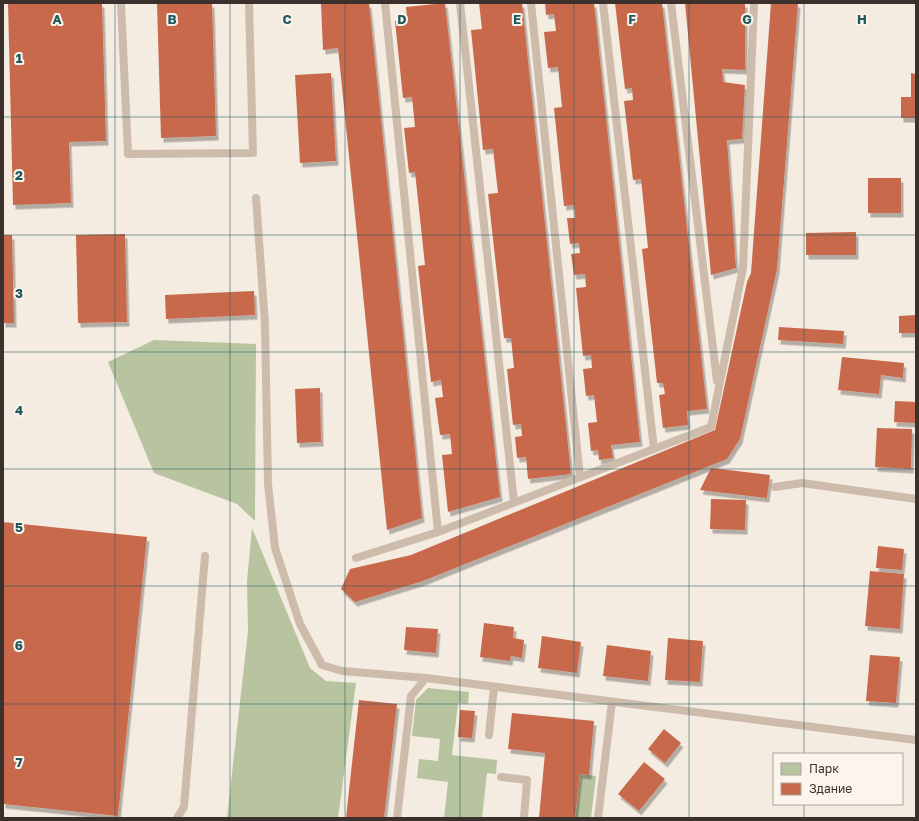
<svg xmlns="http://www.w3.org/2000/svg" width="919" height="821" viewBox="0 0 919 821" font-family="'Golos Text',sans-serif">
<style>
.green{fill:#b8c4a0}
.building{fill:#c8694b;filter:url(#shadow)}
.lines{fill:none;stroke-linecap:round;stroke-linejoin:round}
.lane{stroke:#cdbbac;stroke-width:8}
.grid{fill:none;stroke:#1f5a5e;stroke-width:1;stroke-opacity:0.55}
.grid-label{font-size:13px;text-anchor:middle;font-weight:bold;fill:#1f5a5e;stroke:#fbf5ee;stroke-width:4;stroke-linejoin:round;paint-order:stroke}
</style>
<defs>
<filter id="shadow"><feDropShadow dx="2.5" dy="4.5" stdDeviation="0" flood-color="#0004"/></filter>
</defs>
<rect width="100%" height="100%" fill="#f4ebe1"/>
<!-- green -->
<g class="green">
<polygon points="154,340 256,344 255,521 237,504 154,473 108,362"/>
<polygon points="252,528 310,668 326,681 356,683 338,818 227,818 248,631 247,581"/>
<polygon points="428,688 469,692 468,704 458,703 452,755 497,760 496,774 487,773 482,818 444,818 448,782 417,778 419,759 438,761 440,739 412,736 416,700"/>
<polygon points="580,774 596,776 591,818 575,818"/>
</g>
<!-- building -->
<g class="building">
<polygon points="8,3 102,3 106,141 69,142 71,203 13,205"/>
<polygon points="157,3 212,3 216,136 161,138"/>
<polygon points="321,3 369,3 422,518 387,530 338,48 323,50"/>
<polygon points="445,3 500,497 448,512 442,455 452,454 450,434 440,435 435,398 443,397 441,380 431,382 418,266 425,265 415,172 409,173 404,128 415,127 412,97 403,98 395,21 407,19 406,7"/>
<polygon points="479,3 522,3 571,474 528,479 526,457 517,458 515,437 522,436 521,424 513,425 507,369 514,368 511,338 504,338 488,194 498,193 493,149 483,150 471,30 482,29"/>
<polygon points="545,3 594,3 640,442 611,445 613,458 599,460 598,450 591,451 588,423 597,422 594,395 586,396 583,369 592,368 591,355 583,356 576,288 586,287 585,274 574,275 571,254 580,253 579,243 570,244 567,218 575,218 574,205 564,206 554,108 562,107 558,67 548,68 544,32 556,31 554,14 546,15"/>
<polygon points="615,3 662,3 707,409 687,411 688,425 663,428 659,395 665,394 663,383 657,383 642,249 648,248 641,179 633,180 624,101 633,100 632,88 625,89"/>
<polygon points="685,3 745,3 745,70 722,69 723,82 745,85 742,139 727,140 736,268 711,275"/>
<polygon points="771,3 798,3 777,269 740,439 727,459 423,581 355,602 341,589 350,569 411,555 715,430 747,282 751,273"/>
<polygon points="331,73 336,161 300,163 295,75"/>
<polygon points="911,73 916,74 916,118 901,118 901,97 911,97"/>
<rect x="868" y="178" width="33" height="35"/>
<polygon points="856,232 856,255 806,255 806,233"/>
<polygon points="125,234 127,322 78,323 76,235"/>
<polygon points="3,235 12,235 14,323 3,323"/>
<polygon points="254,291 255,315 166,319 165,295"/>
<polygon points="916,315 916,333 899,333 899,316"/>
<polygon points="779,327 844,331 843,344 778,340"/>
<polygon points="842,357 904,363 903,378 881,375 879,394 838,390"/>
<polygon points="320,388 321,442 297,443 295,389"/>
<polygon points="895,401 916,402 916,423 894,422"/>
<polygon points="877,428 912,429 911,469 875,467"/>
<polygon points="711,468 770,475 767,498 700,490"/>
<polygon points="711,499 746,500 745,530 710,529"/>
<polygon points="3,522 147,537 118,816 3,804"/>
<polygon points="878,546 904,549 902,570 876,568"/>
<polygon points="870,571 904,574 900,629 865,626"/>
<polygon points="484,623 514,627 513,638 524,640 522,658 511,656 510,661 480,657"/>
<polygon points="406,627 438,629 436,653 404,650"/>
<polygon points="542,636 581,642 577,673 538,668"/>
<polygon points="668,638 703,641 700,682 665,680"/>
<polygon points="607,645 651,651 648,681 603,676"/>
<polygon points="870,655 900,657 896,703 866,701"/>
<polygon points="359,700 397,704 384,818 346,818"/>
<polygon points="460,710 475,711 472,738 458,737"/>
<polygon points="512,713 594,721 589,775 580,774 575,818 539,818 545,753 508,749"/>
<polygon points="664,729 681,743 665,763 648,749"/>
<polygon points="644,762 665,779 639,811 618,794"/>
</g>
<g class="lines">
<!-- lane -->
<g class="lane">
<polyline points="121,3 128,154 253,153 249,3"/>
<polyline points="385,3 438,532 711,427 743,268 754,3"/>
<polyline points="460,3 514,502"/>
<polyline points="531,3 580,477"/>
<polyline points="603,3 654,449"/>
<polyline points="671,3 717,381"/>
<polyline points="256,198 265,325 268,484 275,548 300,624 322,665 342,671 426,678"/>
<polyline points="775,487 802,483 916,499"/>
<polyline points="356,558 438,532"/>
<polyline points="489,735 494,687"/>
<polyline points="501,777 527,780 524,818"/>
<polyline points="177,818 184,807 205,556"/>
<polyline points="397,818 411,696 426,678 916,740"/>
<polyline points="598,818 612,702"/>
</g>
</g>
<!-- grid -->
<path class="grid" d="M115,3V818M230,3V818M345,3V818M460,3V818M574,3V818M689,3V818M804,3V754M3,117H916M3,235H916M3,352H916M3,469H916M3,586H916M3,704H916M804,804V818"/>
<g class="grid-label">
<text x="57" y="24">A</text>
<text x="172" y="24">B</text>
<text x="287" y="24">C</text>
<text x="402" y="24">D</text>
<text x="517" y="24">E</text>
<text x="632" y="24">F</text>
<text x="747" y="24">G</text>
<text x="862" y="24">H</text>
<text x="19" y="63">1</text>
<text x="19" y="180">2</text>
<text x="19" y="298">3</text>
<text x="19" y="415">4</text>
<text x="19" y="532">5</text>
<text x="19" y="650">6</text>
<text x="19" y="767">7</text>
</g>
<!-- border -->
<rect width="919" height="821" fill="none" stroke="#3b302b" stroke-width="8"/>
<!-- legend -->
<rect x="773" y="753" width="130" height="52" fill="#fbf5ee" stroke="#aea6a0"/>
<rect x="781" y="763" width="20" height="12" fill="#b8c4a0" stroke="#aea6a0"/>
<text x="809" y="773" font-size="12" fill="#3b302b">Парк</text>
<rect x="781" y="783" width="20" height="12" fill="#c8694b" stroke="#aea6a0"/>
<text x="809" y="793" font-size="12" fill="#3b302b">Здание</text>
</svg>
